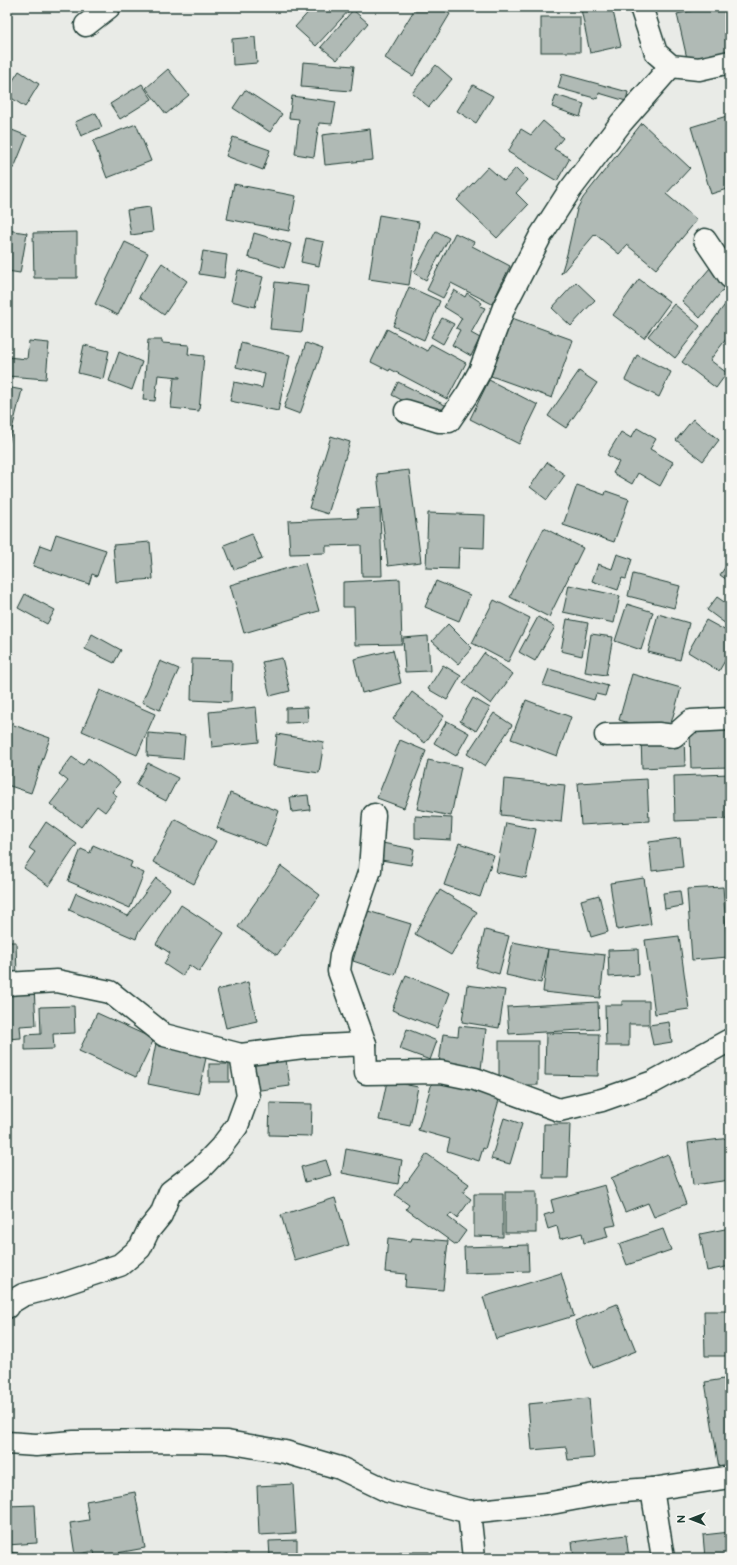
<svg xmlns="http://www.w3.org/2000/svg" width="737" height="1565" viewBox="0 0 737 1565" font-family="'Balsamiq Sans',sans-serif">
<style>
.building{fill:#b0bab5;stroke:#1f3d34}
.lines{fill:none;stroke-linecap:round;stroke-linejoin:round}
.street-casing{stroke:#1f3d34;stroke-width:25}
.street{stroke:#f6f6f2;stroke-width:22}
</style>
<rect width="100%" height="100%" fill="#e9ebe7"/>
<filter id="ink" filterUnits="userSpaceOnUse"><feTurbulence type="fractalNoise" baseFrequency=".025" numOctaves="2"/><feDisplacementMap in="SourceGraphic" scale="8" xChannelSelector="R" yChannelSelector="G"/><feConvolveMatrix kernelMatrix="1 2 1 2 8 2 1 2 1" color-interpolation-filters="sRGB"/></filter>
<g filter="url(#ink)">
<!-- building -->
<g class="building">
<polygon points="313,7 352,7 316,46 295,27"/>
<polygon points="416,7 439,7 450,14 413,76 385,58"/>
<polygon points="588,7 612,7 621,46 590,53 581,9"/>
<polygon points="708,7 730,7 730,54 688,63 677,14"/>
<polygon points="353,10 368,23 337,60 321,47"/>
<rect x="541" y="17" width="39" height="35"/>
<polygon points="255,37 257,63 233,65 232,39"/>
<polygon points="303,62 354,66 351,91 301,87"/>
<polygon points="436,65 452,79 429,107 412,93"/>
<polygon points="168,69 189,95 166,114 146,88"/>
<polygon points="19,71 39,84 25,107 7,95 7,90"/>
<polygon points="562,74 628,92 626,101 599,93 598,99 558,88"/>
<polygon points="142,84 152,99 120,119 110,104"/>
<polygon points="473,85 493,96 476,123 457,111"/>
<polygon points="245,90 282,114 270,132 233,108"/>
<polygon points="556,95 584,104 580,117 552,107"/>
<polygon points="292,96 336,102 332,124 319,123 314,157 295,154 299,119 289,118"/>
<polygon points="96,113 102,127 81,136 75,122"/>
<polygon points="730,115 730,188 711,194 691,127"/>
<polygon points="543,121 563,138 554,149 570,158 557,181 508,152 521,129 531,135"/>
<polygon points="642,123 690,168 666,194 697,220 656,269 627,245 619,254 595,234 561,274 567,254 577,209 583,198"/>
<polygon points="136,124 151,161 107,178 93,141"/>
<polygon points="7,128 27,136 14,168 7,166"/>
<polygon points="370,129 373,160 325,165 322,135"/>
<polygon points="233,137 270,150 263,170 226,156"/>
<polygon points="488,167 504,181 516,168 528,180 516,193 528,205 497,238 457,200"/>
<polygon points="234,184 296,196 289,231 227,219"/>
<polygon points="150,207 153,232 131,235 127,210"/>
<polygon points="379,215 419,222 409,285 369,279"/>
<polygon points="7,230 27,233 20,273 7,271"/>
<polygon points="436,231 449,238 426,280 414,273"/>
<polygon points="77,232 77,278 34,278 33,233"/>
<polygon points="254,233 291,244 284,268 248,257"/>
<polygon points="455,233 474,242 472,246 510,266 492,304 451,283 443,298 427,290"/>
<polygon points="306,238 324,242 319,266 301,262"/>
<polygon points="125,242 148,253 118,315 95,304"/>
<polygon points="203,251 227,255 224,278 199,274"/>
<polygon points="162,263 187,281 164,315 139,297"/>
<polygon points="710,268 728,284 700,318 682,301"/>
<polygon points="238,270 263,277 255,307 231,301"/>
<polygon points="639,279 670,302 644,338 613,315"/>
<polygon points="275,282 308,286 302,332 270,329"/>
<polygon points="576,282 595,300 571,326 552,308"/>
<polygon points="409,287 440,301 424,340 393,326"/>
<polygon points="454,290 465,297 467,293 482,303 480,306 485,308 471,333 480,338 471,356 452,345 460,330 456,328 462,318 444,307"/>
<polygon points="730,298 730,334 710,360 727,373 716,388 682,362"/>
<polygon points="674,304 700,326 675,358 648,336"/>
<polygon points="442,318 454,324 443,344 431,337"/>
<polygon points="512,318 573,340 552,398 491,376"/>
<polygon points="387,329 427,351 431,344 466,363 447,399 390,369 389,371 371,362"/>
<polygon points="148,340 162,340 162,343 189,345 188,354 204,356 199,411 171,408 174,378 180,378 180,377 158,375 155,401 143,400"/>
<polygon points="29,341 49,343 46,379 7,376 7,357 27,359"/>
<polygon points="241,343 290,355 278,411 230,401 234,382 262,388 265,374 236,367"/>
<polygon points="306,343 323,349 300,414 284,408"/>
<polygon points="84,345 109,351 103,379 78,373"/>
<polygon points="119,352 142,362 132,390 109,381"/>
<polygon points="637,355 671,372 659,397 625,380"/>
<polygon points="579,371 597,383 566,428 548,416"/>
<polygon points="489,380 538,405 519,444 470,419"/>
<polygon points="398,382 447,406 443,415 425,412 392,395"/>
<polygon points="7,387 22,390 8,445 7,444"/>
<polygon points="693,419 719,440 703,461 676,440"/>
<polygon points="637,428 656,439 650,449 673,462 660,486 638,473 632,484 613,473 619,462 607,455 621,432 631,438"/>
<polygon points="331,436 350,442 328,514 309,508"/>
<polygon points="547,462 565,475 547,500 530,487"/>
<polygon points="409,470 421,562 388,566 377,474"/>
<polygon points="577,485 605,495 606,491 629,499 614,542 563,525"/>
<polygon points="380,508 382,576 362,576 361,545 326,546 326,553 290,554 288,521 358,518 357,509"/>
<polygon points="428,513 485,515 484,548 459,547 458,569 426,568"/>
<polygon points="544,528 583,548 549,617 510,597"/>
<polygon points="56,534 106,550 97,576 92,574 89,584 33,566 40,545 51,549"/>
<polygon points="252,534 262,559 234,570 224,545"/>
<polygon points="150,542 153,579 116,582 113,545"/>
<polygon points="617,554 632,559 626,579 622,578 618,590 592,581 598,564 612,569"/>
<polygon points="730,560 730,582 720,575"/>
<polygon points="305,563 319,611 244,633 230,585"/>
<polygon points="633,574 680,586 674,608 628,596"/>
<polygon points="400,579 402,644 355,645 354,607 343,607 343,582"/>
<polygon points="436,581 470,595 459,621 425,607"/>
<polygon points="569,585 620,596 614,623 563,612"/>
<polygon points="25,594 55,610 47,624 18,608"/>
<polygon points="717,597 730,606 730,627 707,610"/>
<polygon points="494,600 530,618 508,662 472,643"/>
<polygon points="627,604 653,612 641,650 615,641"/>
<polygon points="658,614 689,623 680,660 648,652"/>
<polygon points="538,617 555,627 535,661 519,652"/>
<polygon points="567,619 588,623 582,656 561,651"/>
<polygon points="706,620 730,633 730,652 719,671 688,652"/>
<polygon points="448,624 472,648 458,664 432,641"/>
<polygon points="92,634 121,650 114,663 85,649"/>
<polygon points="591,634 613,637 606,675 585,672"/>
<polygon points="428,636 430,671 405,672 403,638"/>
<polygon points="393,650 401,683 362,693 354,659"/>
<polygon points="484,653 513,674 491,704 463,683"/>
<polygon points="282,658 290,691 270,696 262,662"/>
<polygon points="192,659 232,660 231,702 191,700"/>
<polygon points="160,661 179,669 160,710 142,702"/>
<polygon points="443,665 461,676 447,700 428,689"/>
<polygon points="549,669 608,686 605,696 596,694 594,700 543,685"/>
<polygon points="632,674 681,688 668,734 619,720"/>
<polygon points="100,690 155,714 137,755 82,731"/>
<polygon points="412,692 444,716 425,743 393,719"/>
<polygon points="473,698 490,708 476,731 460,721"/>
<polygon points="526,700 571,717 557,756 511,739"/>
<polygon points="256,707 259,742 212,747 209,712"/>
<polygon points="307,707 308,722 286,723 286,708"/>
<polygon points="494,713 512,725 485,766 467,754"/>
<polygon points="447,721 469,733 456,756 434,743"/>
<polygon points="8,723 50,738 31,793 7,785"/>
<polygon points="730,728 730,767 691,768 690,729"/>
<polygon points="148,733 185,736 183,759 147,756"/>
<polygon points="277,734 324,742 319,773 273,766"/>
<polygon points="684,736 685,766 642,768 641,738"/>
<polygon points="400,740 426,751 404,808 377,798"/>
<polygon points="72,757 83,765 88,758 120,782 112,792 117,796 105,812 97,806 81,827 50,804 68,781 59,774"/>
<polygon points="428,760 461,767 451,816 417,809"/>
<polygon points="148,763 178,778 166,801 136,785"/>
<polygon points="730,774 730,819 675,821 674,776"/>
<polygon points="504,779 565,785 561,822 501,815"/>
<polygon points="647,779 649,821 581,825 578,783"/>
<polygon points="230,793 279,811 266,846 217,828"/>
<polygon points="308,795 310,810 292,812 290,797"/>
<polygon points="415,816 452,818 451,840 415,838"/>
<polygon points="175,819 216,841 194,884 153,862"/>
<polygon points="46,822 77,844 49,886 24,868 35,852 29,848"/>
<polygon points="506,823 536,829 526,878 496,872"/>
<polygon points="680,838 683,867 652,871 649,842"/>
<polygon points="377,842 414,849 411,865 375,859"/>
<polygon points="459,843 494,855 480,897 444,885"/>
<polygon points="93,845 132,862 130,867 144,873 130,908 68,881 81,849 90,853"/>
<polygon points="281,866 320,895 277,955 238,927"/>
<polygon points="156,878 170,889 138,933 136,939 69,910 76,893 128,916"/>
<polygon points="644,878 651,924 617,930 610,883"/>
<polygon points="723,887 728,957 692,960 687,889"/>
<polygon points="440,890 477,912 451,955 415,934"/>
<polygon points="680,891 682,906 665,909 663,893"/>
<polygon points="599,895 608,932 591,937 581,900"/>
<polygon points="181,905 224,933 199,972 189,965 182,976 164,964 170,953 156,944"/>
<polygon points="368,911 411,924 395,975 353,961"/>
<polygon points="485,930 509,936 499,974 476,967"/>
<polygon points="679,936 689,1009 655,1014 645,940"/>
<polygon points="7,942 16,942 17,977 7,977"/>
<polygon points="513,942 548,949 541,983 506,975"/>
<polygon points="548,949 605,955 600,998 543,992"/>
<polygon points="638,949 639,975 609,977 608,950"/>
<polygon points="406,975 450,993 437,1028 392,1010"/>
<polygon points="248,982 257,1021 226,1028 217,990"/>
<polygon points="467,985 505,990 499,1028 462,1022"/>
<polygon points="34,987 36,1025 20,1026 21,1038 7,1039 7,989"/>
<polygon points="622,1001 649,1001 649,1024 629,1024 629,1046 606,1046 605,1005 622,1005"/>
<polygon points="598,1002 599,1029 509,1034 507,1007"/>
<polygon points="74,1006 75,1033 53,1034 54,1049 25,1050 25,1035 41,1034 40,1007"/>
<polygon points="97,1013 154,1039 136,1077 79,1051"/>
<polygon points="669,1022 672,1042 653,1045 649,1025"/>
<polygon points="459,1026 486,1029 480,1077 439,1063 443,1034 458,1036"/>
<polygon points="407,1029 437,1041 430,1060 400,1049"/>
<polygon points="546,1033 599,1034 598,1076 545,1075"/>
<polygon points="157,1038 208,1049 198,1094 148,1084"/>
<rect x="499" y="1041" width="39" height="44"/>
<polygon points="286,1060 290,1086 253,1091 250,1064"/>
<rect x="209" y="1064" width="20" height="18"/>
<polygon points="435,1073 501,1093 485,1149 483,1148 479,1161 447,1151 450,1139 418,1130"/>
<polygon points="387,1081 418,1087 410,1126 379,1120"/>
<polygon points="270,1103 312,1104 311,1136 269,1135"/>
<polygon points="504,1118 522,1124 510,1164 491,1159"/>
<polygon points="544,1124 570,1124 568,1178 543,1178"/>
<polygon points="730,1138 730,1180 693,1185 688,1143"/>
<polygon points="346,1149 402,1160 398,1184 342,1173"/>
<polygon points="427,1154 469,1184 463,1193 471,1199 457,1218 451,1213 448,1217 466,1231 456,1245 406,1209 409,1205 395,1195 405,1181 407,1182"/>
<polygon points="668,1154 686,1204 654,1217 648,1203 625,1212 611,1178"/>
<polygon points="326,1160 331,1175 305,1182 301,1167"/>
<polygon points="605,1185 616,1225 605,1227 608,1237 584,1243 582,1233 560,1239 557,1226 548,1229 544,1215 554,1212 551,1200"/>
<rect x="505" y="1192" width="31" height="41"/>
<polygon points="474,1194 503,1194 503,1237 474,1236"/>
<polygon points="335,1198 349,1245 295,1261 281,1215"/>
<polygon points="730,1228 730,1266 707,1271 700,1234"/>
<polygon points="663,1229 671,1250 627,1265 619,1244"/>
<polygon points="388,1238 411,1241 412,1238 448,1241 443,1290 405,1287 406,1274 385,1272"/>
<polygon points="528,1245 529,1271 465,1273 464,1247"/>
<polygon points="561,1273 574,1316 496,1339 483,1297"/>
<polygon points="617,1304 636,1351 593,1368 575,1321"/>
<polygon points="704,1311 730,1311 730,1356 705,1356"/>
<polygon points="730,1378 730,1466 719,1468 705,1382"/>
<polygon points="589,1398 594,1458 568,1460 566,1447 532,1450 528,1404"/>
<polygon points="293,1484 296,1533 259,1535 257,1486"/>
<polygon points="135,1492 145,1548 95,1557 94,1551 75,1555 70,1523 89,1520 86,1501"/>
<polygon points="35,1505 37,1543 7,1545 7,1506"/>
<polygon points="730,1532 730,1558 705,1558 703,1535"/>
<polygon points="626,1535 629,1558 574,1558 572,1542"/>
<polygon points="297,1540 297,1558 270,1558 269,1541"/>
<polygon points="7,1552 49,1556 49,1558 7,1558"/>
<rect x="400" y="1552" width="29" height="6"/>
<polygon points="228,1554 229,1558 213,1558"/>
</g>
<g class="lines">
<defs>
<g id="street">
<polyline points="641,7 656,53 671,66 699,69 730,62"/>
<polyline points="86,25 109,7"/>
<polyline points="705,240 730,277"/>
<polyline points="406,411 439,421 449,421 468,393 480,371 504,307 541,235 570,190 621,123 671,66"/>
<polyline points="606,735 658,734 674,736 691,721 730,719"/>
<polyline points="7,984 57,981 110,992 164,1035 241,1055 303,1047 365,1044 366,1073 441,1072 475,1079 559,1110 602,1100 653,1082 730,1040"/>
<polyline points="365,1044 339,971 341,955 370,870 374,815"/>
<polyline points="7,1307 8,1304 23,1295 54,1287 120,1265 140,1248 148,1231 161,1215 170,1192 201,1168 221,1147 237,1126 248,1096 241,1055"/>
<polyline points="7,1443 36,1445 74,1442 176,1441 227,1442 285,1452 340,1468 388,1491 469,1512 546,1504 610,1492 652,1489 730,1477"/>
<polyline points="652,1489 663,1558"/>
<polyline points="469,1512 474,1558"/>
</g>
</defs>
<!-- street casing -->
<use href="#street" class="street-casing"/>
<!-- street -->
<use href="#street" class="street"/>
</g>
</g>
<!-- margin -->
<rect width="737" height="1565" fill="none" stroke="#f6f6f2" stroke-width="24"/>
<rect x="12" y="12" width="713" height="1541" fill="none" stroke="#1f3d34" stroke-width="1.5" filter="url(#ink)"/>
<!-- north arrow -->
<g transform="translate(691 1519) rotate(270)" stroke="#f6f6f2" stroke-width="3" paint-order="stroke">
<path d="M0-3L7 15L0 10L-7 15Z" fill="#1f3d34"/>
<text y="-6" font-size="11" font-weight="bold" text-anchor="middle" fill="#1f3d34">N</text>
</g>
</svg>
